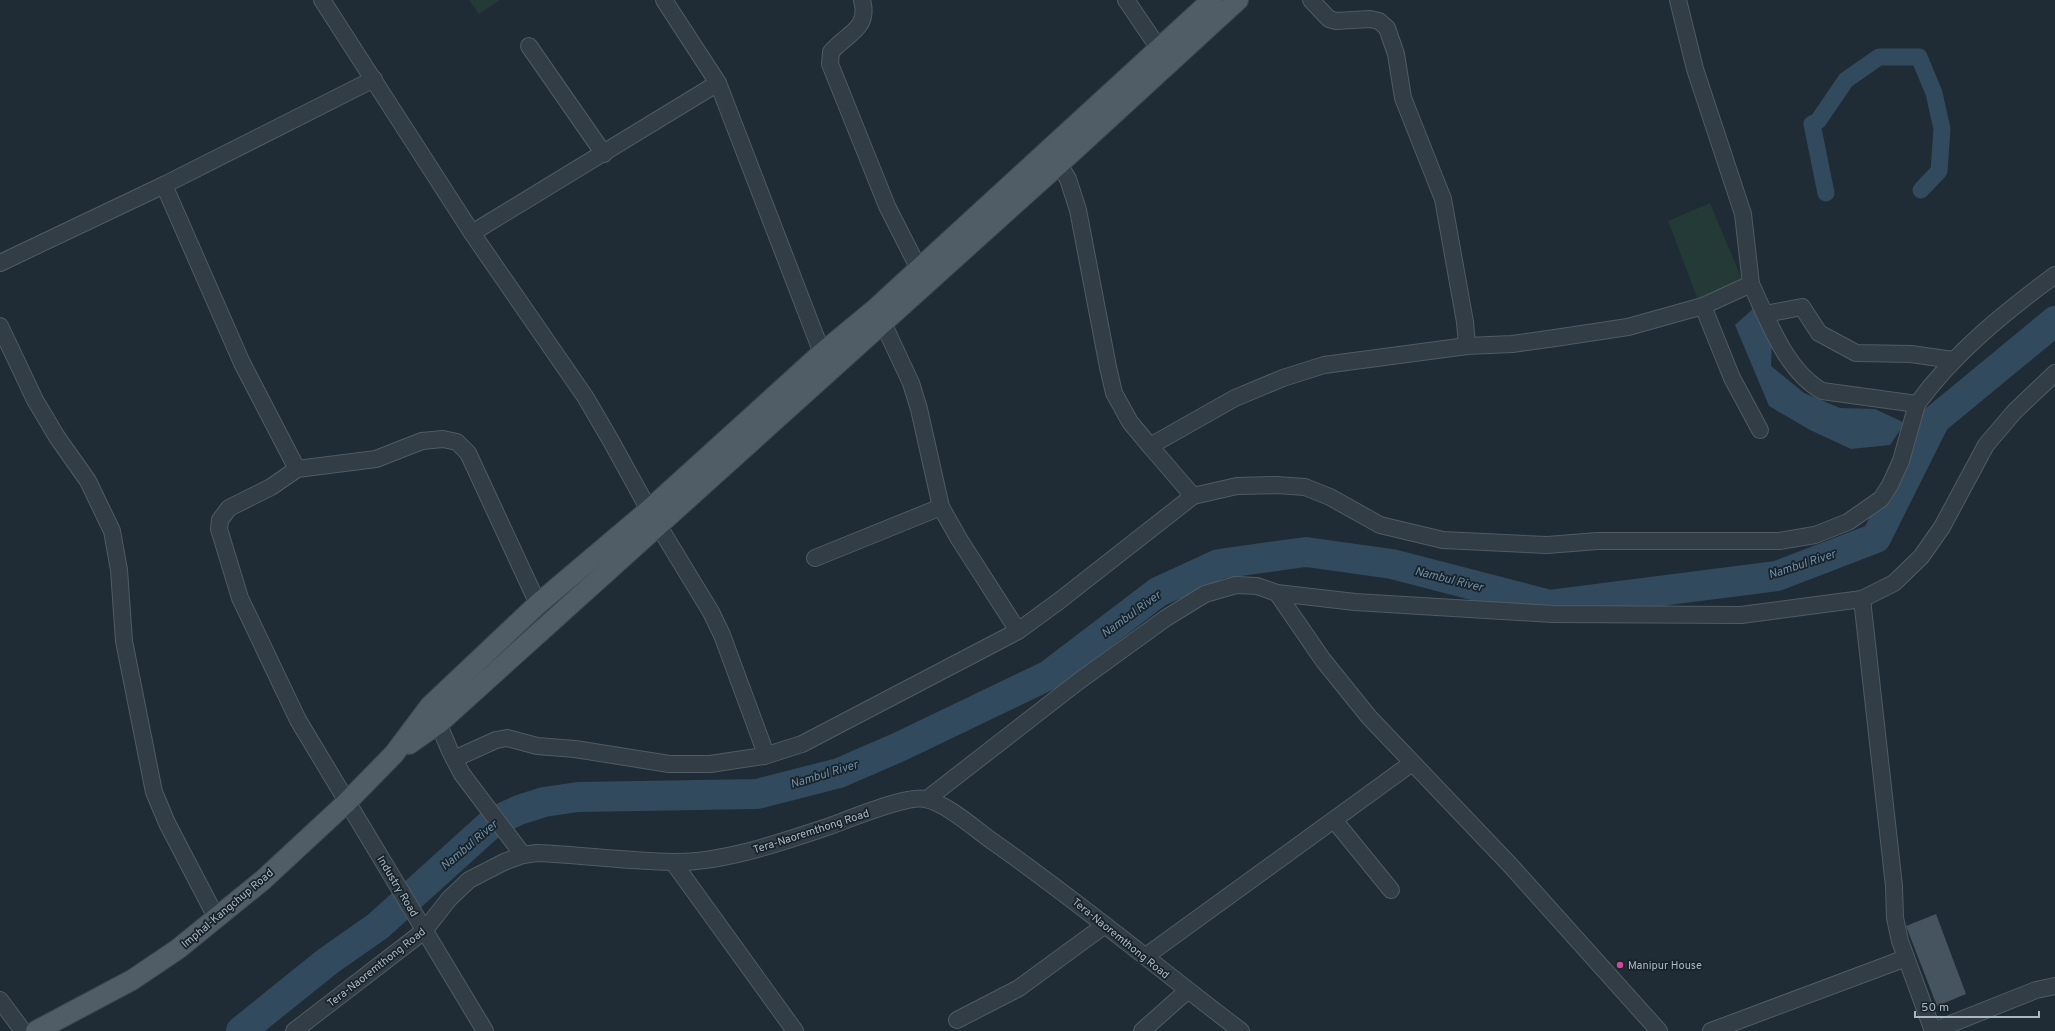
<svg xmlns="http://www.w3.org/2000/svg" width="2055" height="1031" viewBox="0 0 2055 1031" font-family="Overpass,sans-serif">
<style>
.green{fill:#243a37}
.water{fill:#324a5d}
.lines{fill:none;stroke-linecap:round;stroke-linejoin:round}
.canal{stroke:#324a5d;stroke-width:17}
.river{stroke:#324a5d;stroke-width:30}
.building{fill:#45545f}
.minor-casing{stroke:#505b64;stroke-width:18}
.major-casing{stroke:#3c464f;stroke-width:22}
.minor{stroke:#323d46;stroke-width:16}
.major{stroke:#505d66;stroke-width:20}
.hotel-dot{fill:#d1479c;stroke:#18222a;stroke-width:1.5}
.labels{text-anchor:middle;stroke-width:3.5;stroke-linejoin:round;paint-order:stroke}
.street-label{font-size:11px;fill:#acb8c3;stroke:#18222a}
.poi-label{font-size:11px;fill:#acb8c3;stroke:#18222a;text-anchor:start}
.water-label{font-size:12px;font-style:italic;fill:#6c8fa8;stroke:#18222a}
</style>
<rect width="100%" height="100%" fill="#1f2c35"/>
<!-- green -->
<g class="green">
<polygon points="469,0 500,0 479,14"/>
<polygon points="1710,203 1743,282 1698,300 1668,221"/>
</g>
<!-- water -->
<polygon class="water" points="1755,307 1772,338 1771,366 1804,393 1840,408 1875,409 1905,423 1890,445 1851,449 1810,430 1769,406 1735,325"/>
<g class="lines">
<!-- canal -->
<polyline class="canal" points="1826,193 1812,124 1818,121 1846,80 1879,57 1919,57 1934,93 1942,129 1939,171 1921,190"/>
<!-- river -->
<polyline class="river" points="241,1031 328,961 378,926 493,822 519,810 544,802 578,797 757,794 839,773 899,747 1049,675 1158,592 1219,564 1306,552 1392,564 1550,605 1777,576 1876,538 1935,420 2055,321"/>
</g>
<!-- building -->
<polygon class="building" points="1936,914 1966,994 1937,1006 1906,926"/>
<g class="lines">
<defs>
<g id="minor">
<polyline points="322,0 472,233 586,398 611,441 649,510 711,612 722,635 763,746 764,756 710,764 669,764 575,749 537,746 507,738 496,740 454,759"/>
<polyline points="664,0 718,83 822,353"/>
<path d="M862,0C870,29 847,33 831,52L830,64L887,206L924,279"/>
<polyline points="1126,0 1160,50"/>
<polyline points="1311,0 1329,19 1336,21 1370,19 1379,21 1387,28 1396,54 1403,98 1443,199 1465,322 1467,346"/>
<polyline points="529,46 604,154"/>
<polyline points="1053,154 1068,179 1078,210 1108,367 1114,393 1130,422 1150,446 1235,398 1283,378 1324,365 1467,346 1512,344 1555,338 1628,327 1703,306 1751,284 1743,214 1695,69 1678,0"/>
<polyline points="164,185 242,363 297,469"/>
<polyline points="472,233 718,83"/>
<polyline points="0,263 164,185 374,79"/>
<path d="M1751,284C1768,320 1786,371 1822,391L1917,404C1955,352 2004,313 2055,275"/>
<polyline points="1703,306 1732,378 1760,430"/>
<polyline points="1765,314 1802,307 1819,333 1856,353 1911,354 1953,360"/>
<polyline points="883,323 911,383 919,409 941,507 959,539 1018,631"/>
<polyline points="0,326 35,400 57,437 88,481 112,531 119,570 124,641 154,792 167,823 217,919"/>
<polyline points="1150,446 1193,496 1237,486 1277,485 1305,487 1330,497 1380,525 1443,540 1547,545 1598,541 1779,541 1815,535 1848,522 1881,499 1890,485 1901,461 1917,404"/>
<polyline points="815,558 941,507"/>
<polyline points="1277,593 1323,660 1369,717 1511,866 1659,1031"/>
<polyline points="1862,599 1894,886 1895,918 1900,941 1933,1031"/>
<polyline points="434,713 450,751 462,774 523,855"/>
<polyline points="764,756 802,744 1018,631 1059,601 1193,496"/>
<polyline points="927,799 1079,681 1166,618 1205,594 1236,585 1257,586 1277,593 1355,602 1553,614 1741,615 1862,599 1894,583 1921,557 1942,527 1986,445 2015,411 2055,373"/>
<polyline points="1334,820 1391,890"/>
<polyline points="673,862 795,1031"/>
<polyline points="1146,956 1412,763"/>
<polyline points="0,1000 23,1031"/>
<polyline points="957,1020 1019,988 1105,925"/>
<path d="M294,1031L424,931L449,899L469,880L504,862L523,855L537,853C582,855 627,861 672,862C723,863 782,842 830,826C850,819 906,795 925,799C946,803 974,828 992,841C1078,901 1158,968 1241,1031"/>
<polyline points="485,1031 298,720 240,598 219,529 220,520 229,508 271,487 297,469 376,459 422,441 443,439 457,442 468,453 538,604"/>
<polyline points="1142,1031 1187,991"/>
<polyline points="1711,1031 1906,958"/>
<polyline points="1933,1031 2036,990 2055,986"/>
</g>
<g id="major">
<polyline points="409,744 439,723 1059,164 1238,0"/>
<polyline points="36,1031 132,980 178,949 263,880 346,803 394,754 430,706 538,604 649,510 822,353 874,310 1212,0"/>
</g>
</defs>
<!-- minor casing -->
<use href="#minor" class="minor-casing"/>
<!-- major casing -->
<use href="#major" class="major-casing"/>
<!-- minor -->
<use href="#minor" class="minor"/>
<!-- major -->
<use href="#major" class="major"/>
</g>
<!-- markers -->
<circle class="hotel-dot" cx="1620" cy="965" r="4"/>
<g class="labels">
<!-- street labels -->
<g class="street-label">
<text transform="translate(811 831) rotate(-18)" y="4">Tera-Naoremthong Road</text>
<text transform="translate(398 886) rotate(59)" y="4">Industry Road</text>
<text transform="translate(227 908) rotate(-40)" y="4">Imphal-Kangchup Road</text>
<text transform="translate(1121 938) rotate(39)" y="4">Tera-Naoremthong Road</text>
<text transform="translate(376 967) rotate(-38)" y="4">Tera-Naoremthong Road</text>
</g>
<!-- poi labels -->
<g class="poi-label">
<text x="1628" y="969">Manipur House</text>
</g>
<!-- water labels -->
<g class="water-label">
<text transform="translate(1802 564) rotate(-18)" y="4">Nambul River</text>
<text transform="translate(1449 579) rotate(14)" y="4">Nambul River</text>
<text transform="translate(1131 614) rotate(-36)" y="4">Nambul River</text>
<text transform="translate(824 774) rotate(-17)" y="4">Nambul River</text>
<text transform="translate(469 845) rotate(-40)" y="4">Nambul River</text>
</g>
</g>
<!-- scale -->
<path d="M1915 1011v6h124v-6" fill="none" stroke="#acb8c3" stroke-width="2"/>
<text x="1921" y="1011" font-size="12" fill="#acb8c3" stroke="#18222a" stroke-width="3" paint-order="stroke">50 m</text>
</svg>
